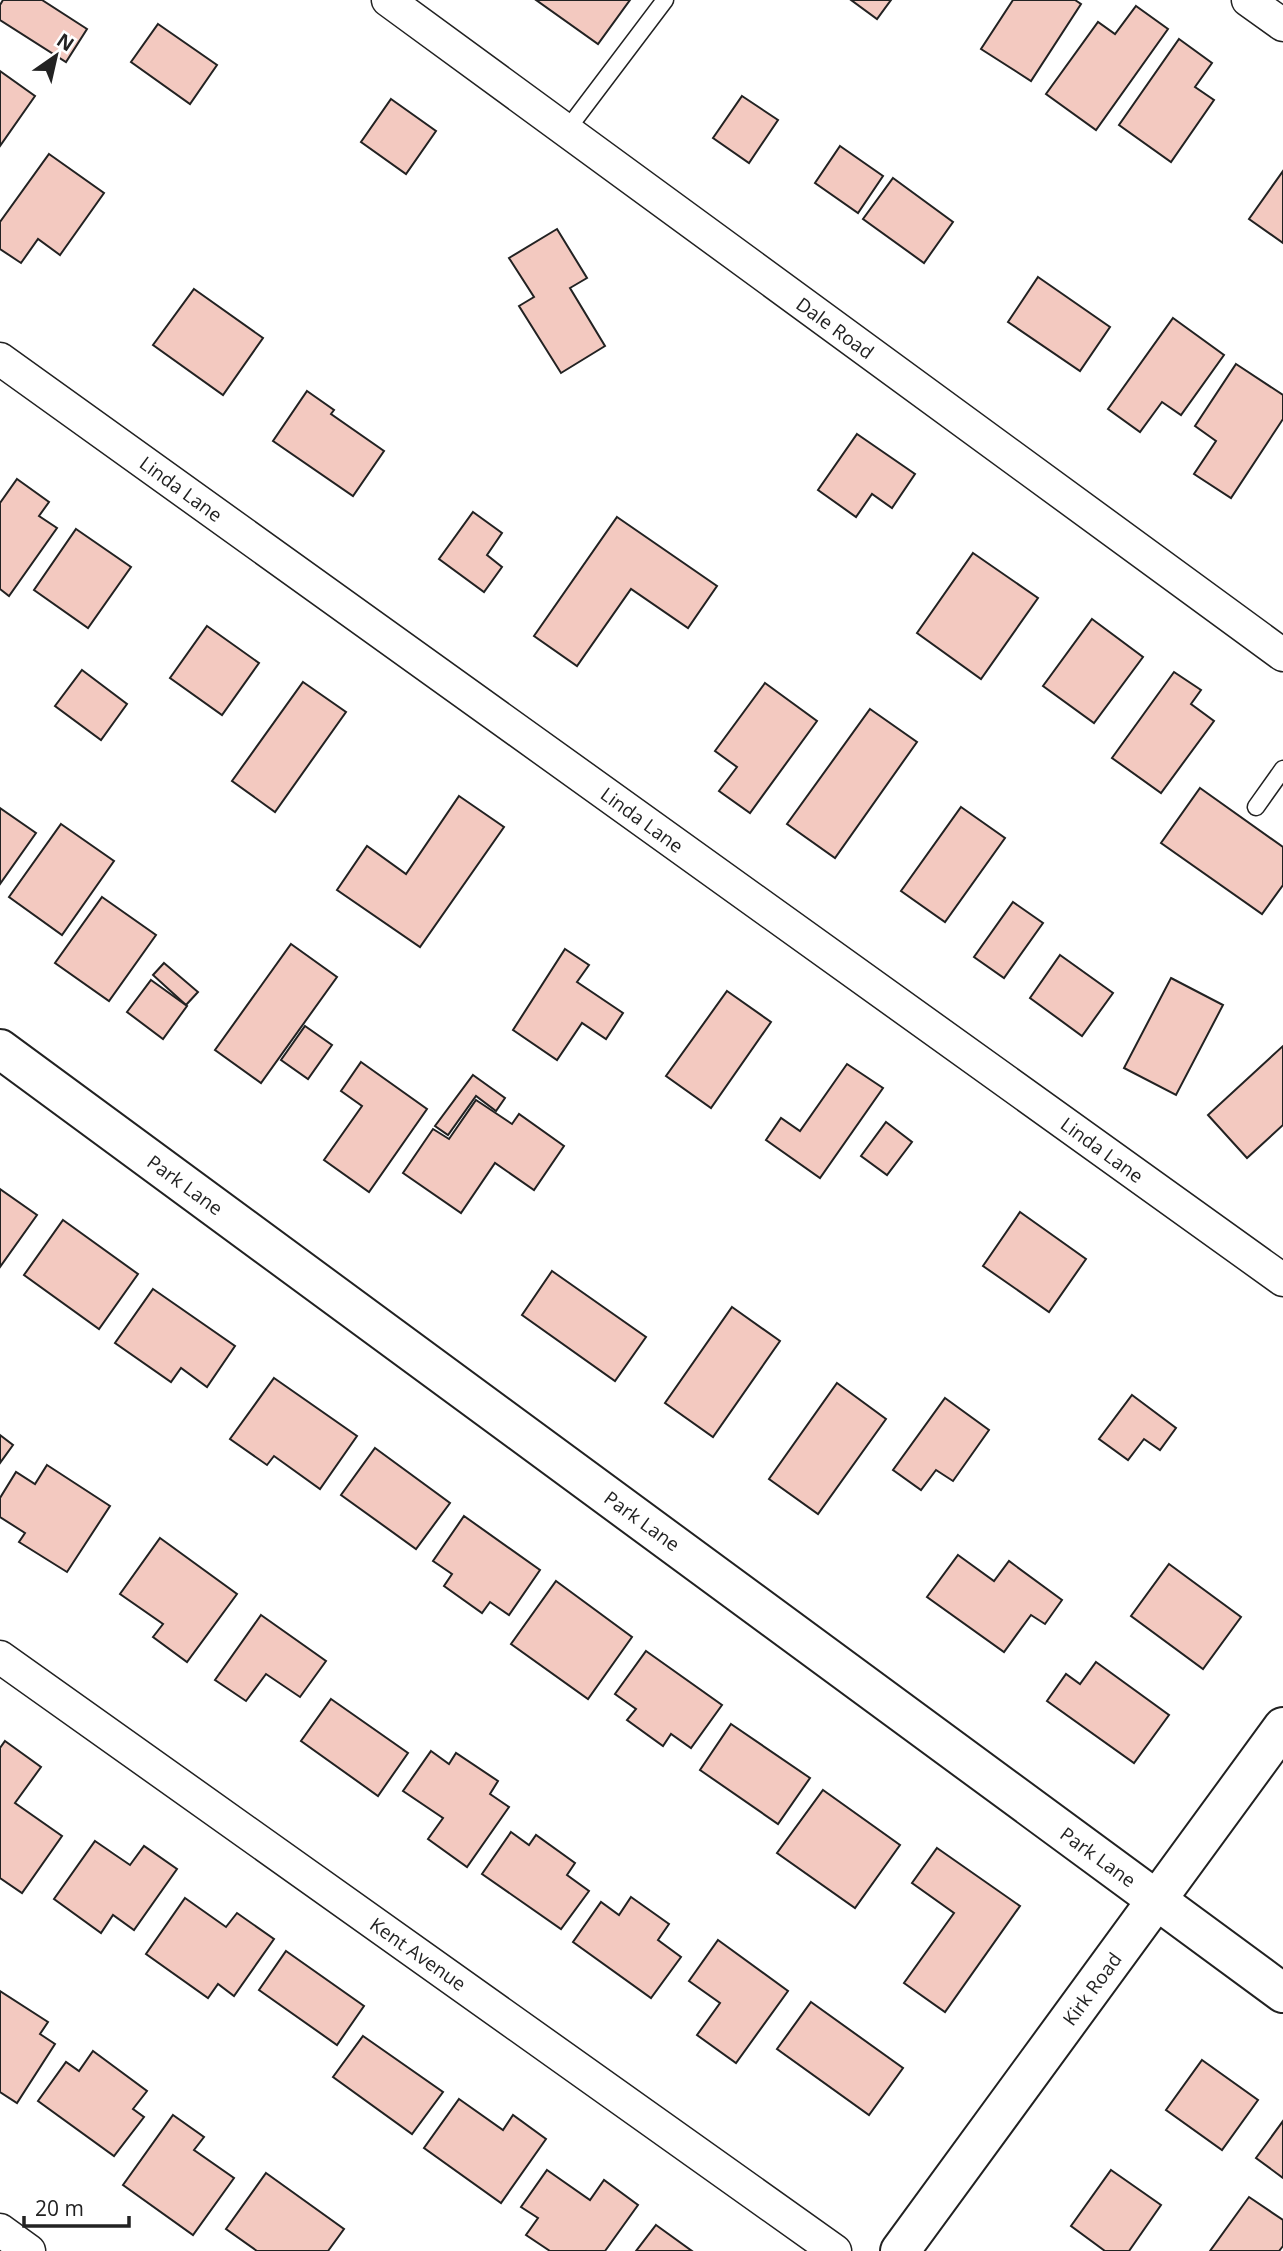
<svg xmlns="http://www.w3.org/2000/svg" width="1283" height="2251" viewBox="0 0 1283 2251" font-family="'Open Sans',sans-serif">
<style>
.building{fill:#f3c9c0;stroke:#222;stroke-width:2}
.lines{fill:none;stroke-linecap:round;stroke-linejoin:round}
.lane-casing{stroke:#222;stroke-width:19}
.street-casing{stroke:#222;stroke-width:35}
.secondary-casing{stroke:#222;stroke-width:42}
.lane{stroke:#fff;stroke-width:16}
.street{stroke:#fff;stroke-width:32}
.secondary{stroke:#fff;stroke-width:38}
.labels{text-anchor:middle;stroke-width:5;stroke-linejoin:round;paint-order:stroke}
.street-label{font-size:19px;fill:#222;stroke:#fff}
</style>
<rect width="100%" height="100%" fill="#fff"/>
<!-- building -->
<g class="building">
<polygon points="3,0 42,0 87,29 66,62 0,20 0,5"/>
<polygon points="536,0 630,0 598,44"/>
<polygon points="851,0 891,0 877,19"/>
<polygon points="1013,0 1075,0 1081,4 1031,81 981,49"/>
<polygon points="1136,6 1168,29 1096,130 1046,94 1098,22 1115,34"/>
<polygon points="158,24 217,65 190,104 131,62"/>
<polygon points="1179,39 1212,63 1195,87 1214,100 1171,162 1119,125"/>
<polygon points="0,71 35,96 0,146"/>
<polygon points="742,96 778,120 749,163 713,138"/>
<polygon points="391,99 436,131 406,174 361,142"/>
<polygon points="840,146 883,176 858,213 815,183"/>
<polygon points="49,154 104,193 60,255 38,239 21,263 0,249 0,222"/>
<polygon points="1283,171 1283,243 1249,219"/>
<polygon points="893,178 953,222 924,263 863,219"/>
<polygon points="557,229 587,278 570,288 605,346 561,373 519,306 534,297 509,258"/>
<polygon points="1038,277 1110,327 1080,371 1008,322"/>
<polygon points="194,289 263,338 223,395 153,345"/>
<polygon points="1173,318 1224,355 1181,415 1162,402 1140,432 1108,409"/>
<polygon points="1236,364 1283,395 1283,419 1231,498 1194,474 1216,441 1195,426"/>
<polygon points="307,391 334,410 331,414 384,451 353,496 273,441"/>
<polygon points="857,434 915,474 892,508 872,494 856,517 818,490"/>
<polygon points="17,479 49,502 39,516 57,528 9,596 0,589 0,503"/>
<polygon points="473,512 502,533 487,555 502,567 484,592 439,559"/>
<polygon points="617,517 717,586 688,628 631,589 577,666 534,636"/>
<polygon points="76,529 131,567 88,628 34,590"/>
<polygon points="973,553 1038,598 981,679 917,633"/>
<polygon points="1092,619 1143,657 1094,723 1043,686"/>
<polygon points="207,626 259,663 222,715 170,678"/>
<polygon points="82,670 127,704 101,740 55,706"/>
<polygon points="1174,672 1201,690 1191,704 1214,721 1161,793 1112,758"/>
<polygon points="303,682 346,712 275,812 232,781"/>
<polygon points="765,683 817,721 750,813 719,791 737,767 715,751"/>
<polygon points="870,709 917,742 835,858 787,824"/>
<polygon points="1200,788 1283,847 1283,885 1262,914 1161,843"/>
<polygon points="459,796 504,827 420,947 337,890 367,846 406,874"/>
<polygon points="961,807 1005,838 945,922 901,891"/>
<polygon points="0,808 36,833 0,884"/>
<polygon points="61,824 114,861 62,935 9,897"/>
<polygon points="102,897 156,935 109,1001 55,963"/>
<polygon points="1013,902 1043,923 1004,978 974,957"/>
<polygon points="291,944 337,977 261,1083 215,1050"/>
<polygon points="565,949 589,965 577,982 623,1013 606,1039 582,1023 557,1060 513,1030"/>
<polygon points="1060,955 1113,993 1082,1036 1030,998"/>
<polygon points="164,963 198,992 186,1005 153,975"/>
<polygon points="1171,978 1223,1005 1176,1095 1124,1068"/>
<polygon points="151,980 187,1006 163,1039 127,1012"/>
<polygon points="727,991 771,1022 711,1108 666,1076"/>
<polygon points="305,1026 332,1045 308,1079 281,1060"/>
<polygon points="1283,1046 1283,1125 1247,1158 1208,1115"/>
<polygon points="361,1062 427,1109 369,1192 324,1160 362,1106 341,1091"/>
<polygon points="847,1064 883,1088 820,1178 766,1140 781,1118 800,1131"/>
<polygon points="473,1075 505,1098 496,1111 476,1096 448,1135 435,1126"/>
<polygon points="476,1100 512,1124 519,1114 564,1146 534,1190 495,1163 461,1213 403,1173 433,1129 449,1139"/>
<polygon points="886,1122 912,1142 887,1175 861,1156"/>
<polygon points="0,1189 37,1215 0,1267"/>
<polygon points="1020,1212 1086,1259 1049,1312 983,1266"/>
<polygon points="63,1220 138,1274 99,1329 24,1275"/>
<polygon points="552,1271 646,1337 615,1381 522,1315"/>
<polygon points="153,1289 235,1346 207,1387 181,1368 171,1382 115,1343"/>
<polygon points="732,1307 780,1341 713,1437 665,1403"/>
<polygon points="274,1378 357,1436 320,1489 274,1456 267,1465 230,1439"/>
<polygon points="837,1383 886,1419 818,1514 769,1479"/>
<polygon points="1132,1395 1176,1428 1160,1450 1144,1439 1128,1460 1099,1439"/>
<polygon points="945,1398 989,1430 953,1481 936,1470 921,1490 893,1470"/>
<polygon points="0,1435 13,1445 0,1463"/>
<polygon points="375,1448 450,1503 416,1549 341,1495"/>
<polygon points="47,1465 110,1506 67,1572 19,1542 25,1533 0,1517 0,1498 16,1472 35,1484"/>
<polygon points="464,1516 540,1570 509,1615 490,1602 482,1613 444,1586 452,1574 433,1561"/>
<polygon points="160,1538 237,1594 187,1662 153,1637 163,1624 120,1594"/>
<polygon points="958,1555 994,1581 1009,1561 1062,1600 1045,1624 1031,1615 1004,1652 927,1597"/>
<polygon points="1169,1564 1241,1617 1203,1669 1131,1616"/>
<polygon points="556,1581 632,1637 588,1699 511,1644"/>
<polygon points="261,1615 326,1661 300,1697 266,1674 246,1701 215,1680"/>
<polygon points="646,1651 722,1705 691,1748 671,1734 663,1746 627,1720 636,1709 615,1694"/>
<polygon points="1096,1662 1169,1715 1134,1763 1047,1701 1066,1674 1080,1684"/>
<polygon points="331,1699 408,1753 378,1796 301,1741"/>
<polygon points="731,1724 810,1778 778,1824 700,1770"/>
<polygon points="5,1741 41,1767 15,1803 62,1836 22,1893 0,1878 0,1748"/>
<polygon points="431,1751 449,1764 456,1753 498,1781 490,1794 509,1807 467,1867 428,1839 443,1818 403,1791"/>
<polygon points="823,1790 900,1845 855,1908 777,1853"/>
<polygon points="511,1832 529,1845 536,1835 575,1863 567,1875 589,1891 561,1929 482,1874"/>
<polygon points="95,1841 130,1865 144,1846 177,1869 134,1930 113,1915 101,1933 54,1899"/>
<polygon points="937,1848 1020,1906 945,2012 904,1983 954,1913 912,1883"/>
<polygon points="631,1897 669,1924 658,1940 681,1957 651,1998 573,1942 601,1902 619,1915"/>
<polygon points="185,1898 226,1927 237,1913 274,1939 234,1996 218,1984 208,1998 146,1954"/>
<polygon points="718,1940 788,1991 736,2063 697,2035 720,2003 689,1981"/>
<polygon points="286,1951 364,2006 337,2045 259,1990"/>
<polygon points="0,1991 48,2022 40,2034 55,2044 17,2103 0,2092"/>
<polygon points="811,2002 903,2068 869,2115 777,2049"/>
<polygon points="363,2036 443,2092 412,2134 333,2077"/>
<polygon points="93,2051 147,2091 133,2109 144,2117 114,2156 38,2101 66,2062 79,2071"/>
<polygon points="1202,2060 1258,2100 1222,2150 1166,2110"/>
<polygon points="459,2099 503,2130 513,2115 546,2139 501,2203 424,2148"/>
<polygon points="173,2115 204,2137 194,2150 234,2178 193,2235 123,2185"/>
<polygon points="1283,2121 1283,2178 1256,2158"/>
<polygon points="547,2170 590,2200 604,2180 638,2205 605,2251 550,2251 526,2235 538,2218 521,2207"/>
<polygon points="1111,2170 1161,2205 1129,2251 1105,2251 1071,2226"/>
<polygon points="266,2173 344,2229 328,2251 257,2251 226,2229"/>
<polygon points="1249,2197 1283,2220 1283,2246 1279,2251 1210,2251"/>
<polygon points="656,2225 692,2251 636,2251"/>
</g>
<g class="lines">
<defs>
<g id="lane">
<polyline points="566,131 665,0"/>
<polyline points="1256,807 1283,769"/>
</g>
<g id="street">
<polyline points="388,0 1283,655"/>
<polyline points="1248,0 1283,25"/>
<polyline points="0,359 1283,1280"/>
<polyline points="0,1657 835,2251"/>
<polyline points="0,2230 29,2251"/>
</g>
<g id="secondary">
<polyline points="0,1049 1283,1993"/>
<polyline points="900,2251 1283,1727"/>
</g>
</defs>
<!-- lane casing -->
<use href="#lane" class="lane-casing"/>
<!-- street casing -->
<use href="#street" class="street-casing"/>
<!-- secondary casing -->
<use href="#secondary" class="secondary-casing"/>
<!-- lane -->
<use href="#lane" class="lane"/>
<!-- street -->
<use href="#street" class="street"/>
<!-- secondary -->
<use href="#secondary" class="secondary"/>
</g>
<g class="labels">
<!-- street labels -->
<g class="street-label">
<text transform="translate(835 328) rotate(36)" y="7">Dale Road</text>
<text transform="translate(181 489) rotate(36)" y="7">Linda Lane</text>
<text transform="translate(642 820) rotate(36)" y="7">Linda Lane</text>
<text transform="translate(1102 1150) rotate(36)" y="7">Linda Lane</text>
<text transform="translate(185 1185) rotate(36)" y="7">Park Lane</text>
<text transform="translate(642 1521) rotate(36)" y="7">Park Lane</text>
<text transform="translate(1098 1857) rotate(36)" y="7">Park Lane</text>
<text transform="translate(418 1954) rotate(35)" y="7">Kent Avenue</text>
<text transform="translate(1092 1989) rotate(-54)" y="7">Kirk Road</text>
</g>
</g>
<!-- north arrow -->
<g transform="translate(56 56) rotate(34)" stroke="#ffffff" stroke-width="5" paint-order="stroke">
<path d="M0-5L12 26L0 18L-12 26Z" fill="#222222"/>
<text y="-10" font-size="19" font-weight="bold" text-anchor="middle" fill="#222222">N</text>
</g>
<!-- scale -->
<path d="M24 2216v10h105v-10" fill="none" stroke="#222222" stroke-width="3.5"/>
<text x="35" y="2216" font-size="21" fill="#222222" stroke="#ffffff" stroke-width="5" paint-order="stroke">20 m</text>
</svg>
